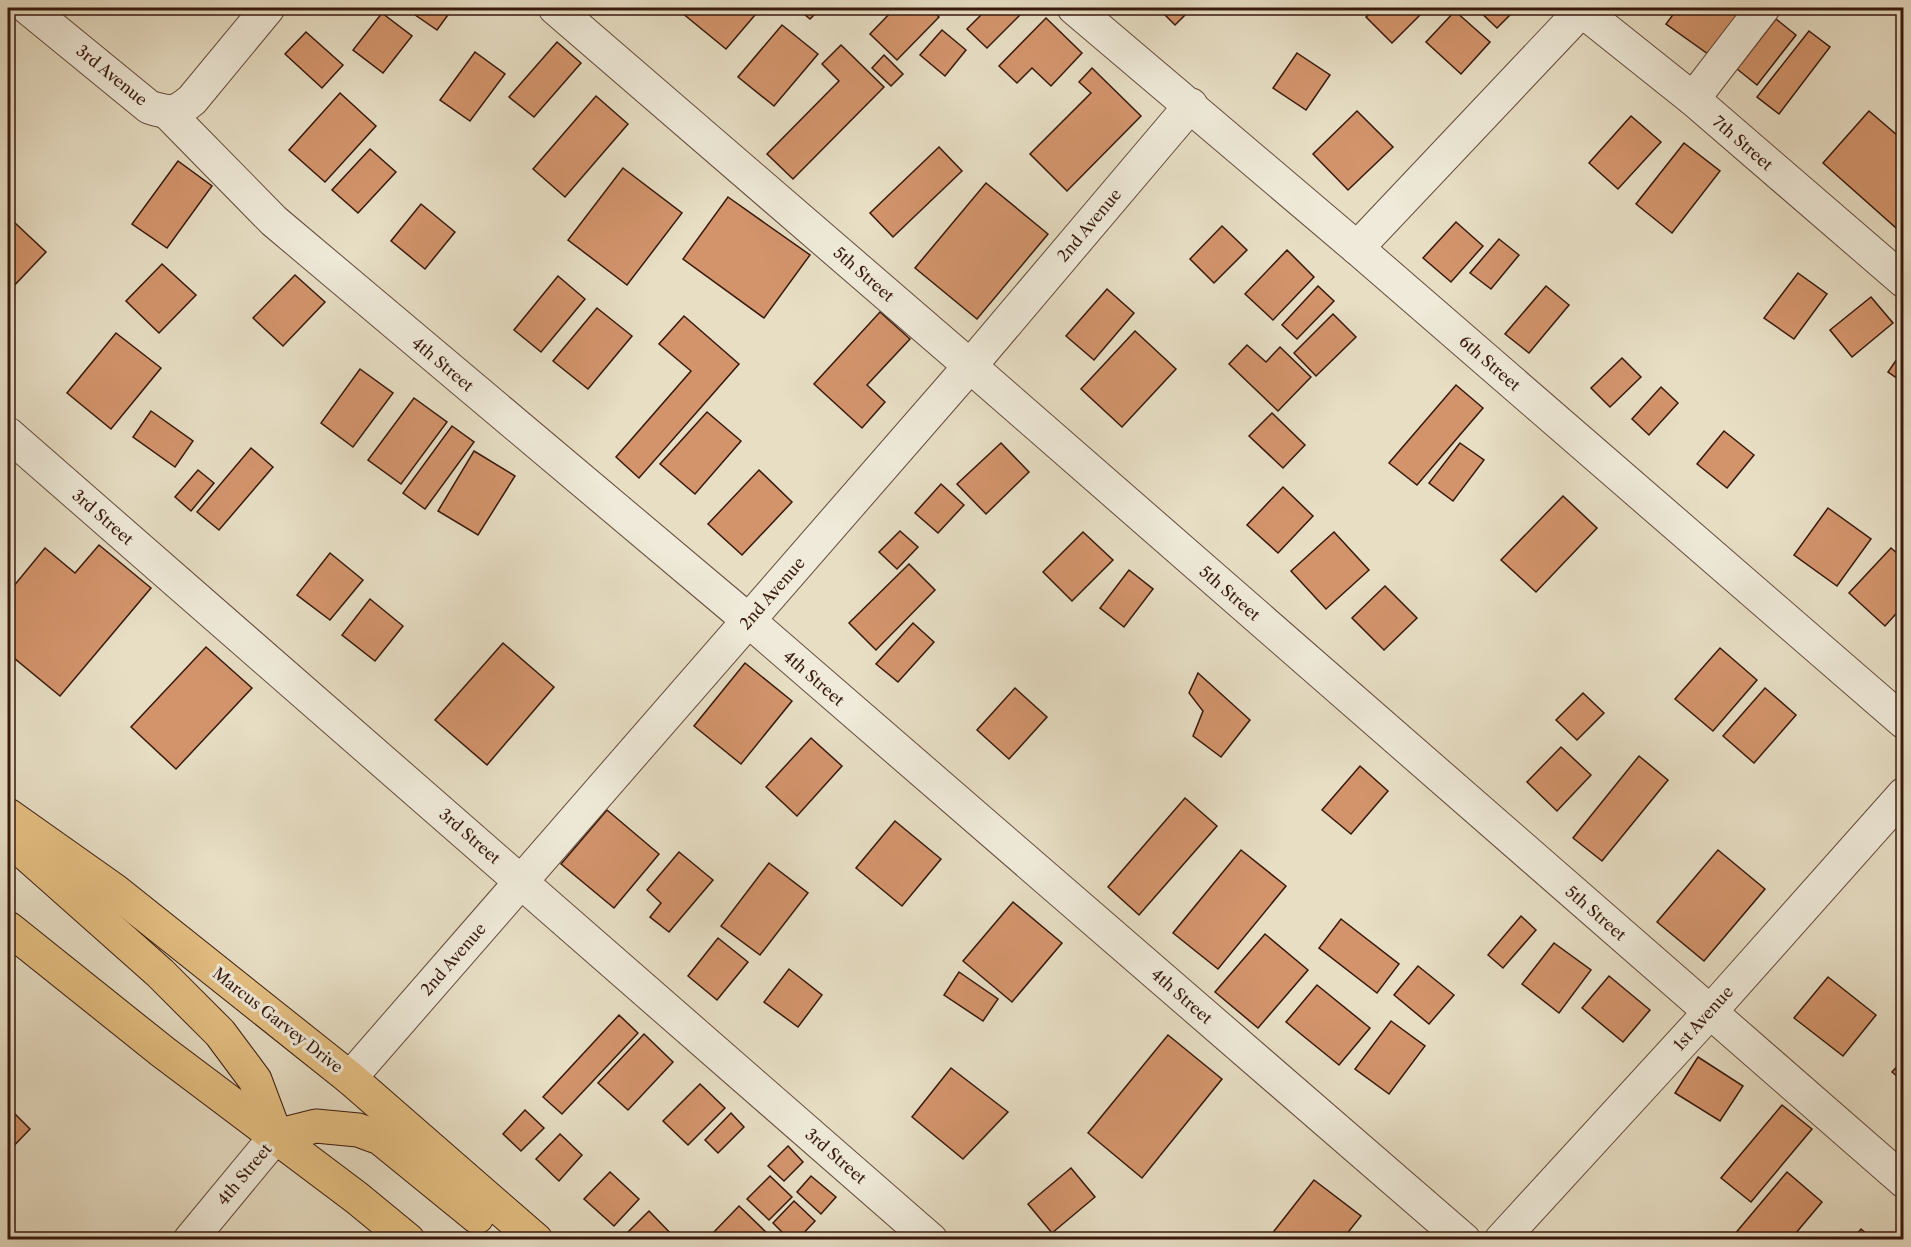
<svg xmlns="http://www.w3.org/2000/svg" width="1911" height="1247" viewBox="0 0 1911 1247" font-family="'Libre Caslon Text',serif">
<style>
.building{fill:#d3946c;stroke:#38190d;stroke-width:1.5}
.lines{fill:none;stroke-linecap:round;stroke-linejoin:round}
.minor-casing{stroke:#644a3b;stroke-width:35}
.trunk-casing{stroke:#38190d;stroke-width:35}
.minor{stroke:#efead9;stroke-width:33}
.trunk{stroke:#e4bf82;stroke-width:33}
.labels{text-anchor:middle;stroke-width:6;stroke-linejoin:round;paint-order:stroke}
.street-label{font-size:16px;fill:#38190d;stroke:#efead9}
</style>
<rect width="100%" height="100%" fill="#e7dec4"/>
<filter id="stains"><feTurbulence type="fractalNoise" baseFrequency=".00333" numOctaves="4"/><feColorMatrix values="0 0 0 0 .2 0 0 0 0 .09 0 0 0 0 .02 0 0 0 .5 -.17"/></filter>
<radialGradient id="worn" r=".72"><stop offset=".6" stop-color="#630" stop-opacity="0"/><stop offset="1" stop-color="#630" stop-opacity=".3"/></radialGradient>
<!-- building -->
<g class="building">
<polygon points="409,8 453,8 437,30 408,10"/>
<polygon points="676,8 761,8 726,49"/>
<polygon points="797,8 821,8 810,19"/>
<polygon points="895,8 930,8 939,17 897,60 870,34"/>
<polygon points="988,8 1023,8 1025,10 987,48 967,29"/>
<polygon points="1158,8 1187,8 1190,10 1175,25"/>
<polygon points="1376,8 1427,8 1392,43 1366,17"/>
<polygon points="1476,8 1517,8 1497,28"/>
<polygon points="1678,8 1753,8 1715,59 1666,24"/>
<polygon points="1455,11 1490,42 1461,74 1426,42"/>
<polygon points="382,13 412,36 383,73 353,50"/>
<polygon points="1046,18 1082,53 1051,86 1032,68 1017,83 999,66"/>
<polygon points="1776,19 1796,35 1757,85 1737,69"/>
<polygon points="782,25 818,54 774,106 738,77"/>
<polygon points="942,30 966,50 945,76 920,55"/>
<polygon points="1809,31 1830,47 1779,114 1757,97"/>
<polygon points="306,32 343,65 322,88 285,54"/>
<polygon points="557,42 581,63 534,117 509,97"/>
<polygon points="841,45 884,87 793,179 767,154 839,81 822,64"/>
<polygon points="475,52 505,74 470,121 440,100"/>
<polygon points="1297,53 1330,75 1306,110 1273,88"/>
<polygon points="884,55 903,74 891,86 872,68"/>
<polygon points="1092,68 1141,116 1067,191 1030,154 1091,93 1079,82"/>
<polygon points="340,93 376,126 325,182 289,150"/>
<polygon points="596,96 628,124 565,197 533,169"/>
<polygon points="1357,111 1393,147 1348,190 1313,154"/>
<polygon points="1869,111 1904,141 1904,235 1823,163"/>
<polygon points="1631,116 1661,142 1618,189 1589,163"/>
<polygon points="1684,143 1720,171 1672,233 1636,204"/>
<polygon points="939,147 962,171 893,237 870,213"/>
<polygon points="370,149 396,172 358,213 332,190"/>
<polygon points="178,161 212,186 167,248 132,224"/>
<polygon points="623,168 682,213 627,285 568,240"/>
<polygon points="986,183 1048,234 977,319 915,268"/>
<polygon points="728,197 810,255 764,318 683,259"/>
<polygon points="421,204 455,232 425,269 391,241"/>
<polygon points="14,222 46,252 8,292 8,228"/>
<polygon points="1456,222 1483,246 1451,282 1423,258"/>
<polygon points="1222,226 1247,250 1214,283 1190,259"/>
<polygon points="1499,239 1519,255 1491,289 1470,273"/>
<polygon points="1287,250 1314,277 1273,320 1245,294"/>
<polygon points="162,264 196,295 159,333 126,301"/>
<polygon points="1798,273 1827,294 1794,339 1764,318"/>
<polygon points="295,275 325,302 283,346 253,318"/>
<polygon points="558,276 585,299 541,352 514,330"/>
<polygon points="1318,286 1334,301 1297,339 1282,325"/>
<polygon points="1546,286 1569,305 1529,353 1505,334"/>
<polygon points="1107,289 1134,313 1094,360 1066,336"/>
<polygon points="1871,297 1893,323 1852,357 1830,330"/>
<polygon points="597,308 632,336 588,389 553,361"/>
<polygon points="880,312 910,339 867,385 885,402 862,428 814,384"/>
<polygon points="1333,314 1356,337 1316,376 1294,353"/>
<polygon points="684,316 739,364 639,478 616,457 691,371 659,344"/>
<polygon points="1135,331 1176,369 1122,427 1081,389"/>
<polygon points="116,333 161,368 111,429 67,393"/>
<polygon points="1247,345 1266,362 1280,347 1311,377 1278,411 1229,364"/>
<polygon points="1904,349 1904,383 1888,372"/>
<polygon points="1622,358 1641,377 1610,407 1591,388"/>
<polygon points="360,369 393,393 353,447 321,423"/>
<polygon points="1456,385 1483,408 1417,485 1389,463"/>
<polygon points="1661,387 1678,403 1649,435 1632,419"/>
<polygon points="414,398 447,422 401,484 368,460"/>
<polygon points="151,411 193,441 175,467 133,437"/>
<polygon points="707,412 741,441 695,494 660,464"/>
<polygon points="1272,413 1305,445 1283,468 1249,436"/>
<polygon points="452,426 474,442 425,509 403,493"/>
<polygon points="1724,431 1754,455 1727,488 1697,464"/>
<polygon points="1001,443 1029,472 986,514 957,484"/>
<polygon points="1460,443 1484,460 1453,501 1429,483"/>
<polygon points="251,448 273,467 219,530 197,512"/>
<polygon points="474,451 515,476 478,535 438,511"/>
<polygon points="198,470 214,483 191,511 175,497"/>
<polygon points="759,470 792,502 742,555 708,524"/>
<polygon points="941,484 964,505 938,533 915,513"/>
<polygon points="1283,487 1313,516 1278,553 1247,525"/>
<polygon points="1563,496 1597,528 1536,592 1501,560"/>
<polygon points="1828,508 1871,539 1837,586 1794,555"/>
<polygon points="900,531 918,547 897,569 879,552"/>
<polygon points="1083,532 1113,560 1072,601 1043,572"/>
<polygon points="1334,532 1369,570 1326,609 1291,571"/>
<polygon points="99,545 151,588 60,696 9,654 8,656 8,593 45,548 75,573"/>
<polygon points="1891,548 1904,559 1904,605 1885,626 1849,593"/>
<polygon points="330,553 363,580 330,620 297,595"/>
<polygon points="909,564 935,590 876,650 849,623"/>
<polygon points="1129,570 1153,589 1124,627 1100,608"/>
<polygon points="1385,586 1417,618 1384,650 1352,618"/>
<polygon points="370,599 403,626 375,661 342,635"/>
<polygon points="913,623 934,642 898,682 876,664"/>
<polygon points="503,643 554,687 487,765 435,720"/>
<polygon points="206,647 252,688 176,769 131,727"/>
<polygon points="1720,648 1757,680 1713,731 1675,699"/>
<polygon points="745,663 792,701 741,764 694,726"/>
<polygon points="1198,673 1250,720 1221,757 1193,736 1203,711 1189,693"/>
<polygon points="1015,688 1047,717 1009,759 977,730"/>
<polygon points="1765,688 1796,715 1754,763 1723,736"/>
<polygon points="1583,693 1604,713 1577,740 1556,720"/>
<polygon points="811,738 842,766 797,816 766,787"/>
<polygon points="1561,747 1591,775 1557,811 1527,782"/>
<polygon points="1639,756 1668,780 1602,861 1573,838"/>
<polygon points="1360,766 1388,791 1351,834 1322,810"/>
<polygon points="1185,798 1217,826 1139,915 1108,887"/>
<polygon points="607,810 659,854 614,908 561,864"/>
<polygon points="895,821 941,859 902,906 856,868"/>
<polygon points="1241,850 1286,886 1218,969 1173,933"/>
<polygon points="1718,850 1765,889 1704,961 1657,922"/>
<polygon points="679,852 713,880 669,932 650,917 661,903 647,890"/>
<polygon points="769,863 808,893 760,955 721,926"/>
<polygon points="1013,902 1062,943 1012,1002 963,961"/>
<polygon points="1521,916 1536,930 1503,968 1488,955"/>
<polygon points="1341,919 1399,964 1377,993 1319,948"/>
<polygon points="1265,934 1308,970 1258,1028 1215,992"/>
<polygon points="718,938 748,962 717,1000 688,976"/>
<polygon points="1554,943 1591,970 1559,1013 1522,984"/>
<polygon points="1418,966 1454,995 1429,1024 1394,995"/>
<polygon points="789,969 822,995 798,1027 764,1002"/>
<polygon points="959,972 998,999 983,1021 944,995"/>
<polygon points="1609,976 1650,1010 1623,1042 1582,1008"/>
<polygon points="1828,977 1876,1015 1843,1056 1794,1018"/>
<polygon points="1317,985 1370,1028 1339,1065 1286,1022"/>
<polygon points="619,1015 638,1033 562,1114 543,1097"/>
<polygon points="1391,1021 1425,1046 1389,1094 1355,1069"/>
<polygon points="644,1034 673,1062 628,1110 598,1083"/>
<polygon points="1168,1035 1222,1079 1142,1178 1088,1133"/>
<polygon points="1698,1057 1743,1086 1720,1121 1675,1093"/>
<polygon points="1904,1059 1904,1082 1892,1072"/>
<polygon points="951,1068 1008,1112 963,1159 912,1117"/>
<polygon points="700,1084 725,1108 688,1145 663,1121"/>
<polygon points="1782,1105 1812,1129 1751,1202 1721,1178"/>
<polygon points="8,1107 30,1129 8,1152"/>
<polygon points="525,1110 544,1128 521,1151 503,1134"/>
<polygon points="731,1113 744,1127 718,1153 705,1140"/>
<polygon points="560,1134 582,1155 559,1181 536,1159"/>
<polygon points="788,1146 803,1162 784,1181 768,1166"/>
<polygon points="1071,1168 1095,1197 1052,1233 1028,1204"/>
<polygon points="610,1172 639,1199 614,1226 584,1199"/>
<polygon points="1787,1172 1822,1202 1790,1240 1739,1240 1734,1235"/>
<polygon points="770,1176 792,1197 769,1220 747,1199"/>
<polygon points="811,1176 836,1197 821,1214 797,1192"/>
<polygon points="1314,1180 1361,1216 1342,1240 1267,1240"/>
<polygon points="794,1201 815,1221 797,1240 790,1240 773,1223"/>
<polygon points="739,1206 768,1234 763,1240 720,1240 713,1233"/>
<polygon points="649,1211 677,1240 620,1240"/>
<polygon points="1861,1229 1874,1240 1852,1240"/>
</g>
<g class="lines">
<defs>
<g id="minor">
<path d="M28,8L149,107C171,114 175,114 192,100L268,8"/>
<polyline points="555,8 970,366 1904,1181"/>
<polyline points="1074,8 1357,248 1904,722"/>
<polyline points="1579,8 1693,99 1904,281"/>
<polyline points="1693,99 1763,8"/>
<polyline points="168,113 274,221 748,620 1464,1240"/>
<polyline points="1357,248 1582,10"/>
<polyline points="8,434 931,1240"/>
<polyline points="350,1078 970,366 1191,105"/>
<polyline points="190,1240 276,1136"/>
<polyline points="1501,1240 1710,1012 1904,794"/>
</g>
<g id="trunk">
<polyline points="8,815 114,890 350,1078 536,1240"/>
<polyline points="8,838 160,973 220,1033 255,1080 276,1136"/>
<polyline points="8,928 163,1052 357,1198 408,1240"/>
<polyline points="276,1136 316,1126 358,1130 380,1138 477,1217"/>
</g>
</defs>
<!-- minor casing -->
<use href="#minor" class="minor-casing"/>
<!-- trunk casing -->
<use href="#trunk" class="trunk-casing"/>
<!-- minor -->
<use href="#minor" class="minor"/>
<!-- trunk -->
<use href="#trunk" class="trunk"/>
</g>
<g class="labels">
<!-- street labels -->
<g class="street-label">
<text transform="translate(112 75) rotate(39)" y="6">3rd Avenue</text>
<text transform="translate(1743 143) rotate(41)" y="6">7th Street</text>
<text transform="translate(1089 225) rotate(-50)" y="6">2nd Avenue</text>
<text transform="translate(864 274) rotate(41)" y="6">5th Street</text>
<text transform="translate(1490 363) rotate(41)" y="6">6th Street</text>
<text transform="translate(443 364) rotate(40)" y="6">4th Street</text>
<text transform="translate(103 517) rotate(41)" y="6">3rd Street</text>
<text transform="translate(772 593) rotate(-49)" y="6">2nd Avenue</text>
<text transform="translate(1230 593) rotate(41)" y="6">5th Street</text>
<text transform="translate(814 678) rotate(41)" y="6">4th Street</text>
<text transform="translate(470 836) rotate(41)" y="6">3rd Street</text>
<text transform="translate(1596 913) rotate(41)" y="6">5th Street</text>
<text transform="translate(453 959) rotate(-49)" y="6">2nd Avenue</text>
<text transform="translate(1182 996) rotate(41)" y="6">4th Street</text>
<text transform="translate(1703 1018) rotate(-48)" y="6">1st Avenue</text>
<text transform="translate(278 1020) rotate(38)" y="6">Marcus Garvey Drive</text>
<text transform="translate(836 1156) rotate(41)" y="6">3rd Street</text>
<text transform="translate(244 1174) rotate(-50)" y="6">4th Street</text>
</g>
</g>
<!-- margin -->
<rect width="1911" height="1247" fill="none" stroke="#e7dec4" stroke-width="30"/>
<rect x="9" y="9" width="1893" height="1229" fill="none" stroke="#38190d" stroke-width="3"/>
<rect x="15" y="15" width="1881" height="1217" fill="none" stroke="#38190d" stroke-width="1.5"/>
<rect width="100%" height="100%" filter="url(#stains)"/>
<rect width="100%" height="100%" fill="url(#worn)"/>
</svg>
